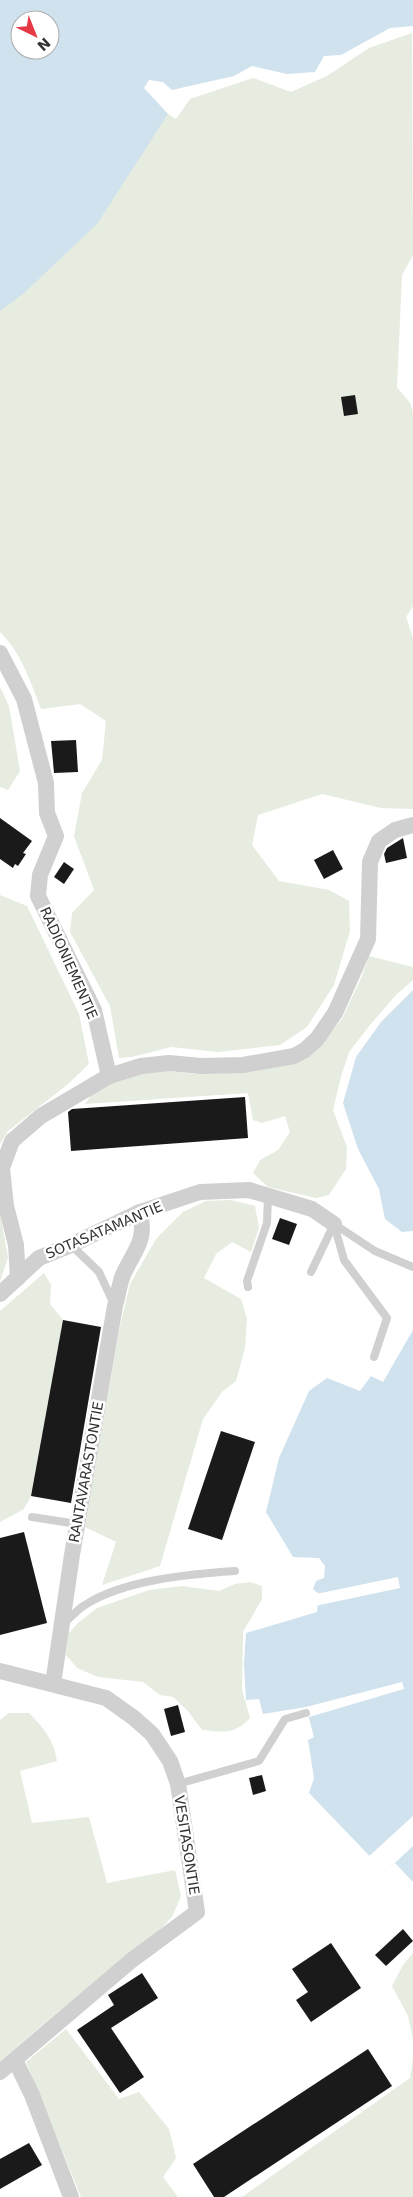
<svg xmlns="http://www.w3.org/2000/svg" width="413" height="2197" viewBox="0 0 413 2197" font-family="'DejaVu Sans',sans-serif">
<style>
.green{fill:#e6ecdf}
.water{fill:#cfe2ee;fill-rule:evenodd}
.pier{fill:#fff}
.building{fill:#1a1a1a}
.lines{fill:none;stroke-linecap:round;stroke-linejoin:round}
.service{stroke:#d0d0d0;stroke-width:8}
.minor{stroke:#d0d0d0;stroke-width:16}
.labels{text-anchor:middle;stroke-width:5;stroke-linejoin:round;paint-order:stroke}
.street-label{font-size:14px;fill:#333;stroke:#fff}
</style>
<rect width="100%" height="100%" fill="#fff"/>
<!-- green -->
<g class="green">
<path d="M412,33L413,255L402,275L397,387L410,403L413,412V606L406,617L413,638V809L381,808L322,794L258,815L252,845L279,881L329,890L349,901L350,931L334,985L307,1027L280,1045L218,1052L171,1047L132,1057L119,1058L110,1006L70,932L72,913L94,890L74,836L82,793L102,760L106,721L80,704L41,709C31,683 21,652 0,632V277L155,100L168,114L176,119L190,99L253,78L291,92L327,76L369,48Z"/>
<polygon points="0,687 9,706 20,771 8,790 0,787"/>
<polygon points="0,895 27,906 79,1014 89,1064 68,1084 8,1131 0,1144"/>
<polygon points="369,956 413,967 413,980 396,995 370,1025 349,1052 341,1077 333,1110 347,1147 346,1169 329,1195 316,1198 268,1187 253,1173 260,1160 278,1150 290,1132 285,1116 262,1123 253,1120 248,1093 85,1104 92,1094 121,1078 156,1070 196,1074 254,1071 287,1065 312,1055 342,1019 362,976"/>
<polygon points="231,1200 255,1206 259,1228 251,1252 232,1242 216,1254 204,1278 241,1299 247,1319 245,1348 236,1381 222,1392 203,1419 160,1566 102,1585 116,1542 85,1527 120,1326 130,1284 156,1239 183,1212 206,1201"/>
<polygon points="0,1213 8,1257 0,1282"/>
<polygon points="44,1273 51,1285 50,1304 63,1320 31,1496 24,1509 0,1522 0,1311"/>
<path d="M250,1582L262,1586V1599L243,1632L242,1690L250,1718C234,1735 224,1732 202,1730L188,1711L173,1697L160,1695L143,1682L98,1677L77,1668L66,1655L68,1634L78,1623L97,1608L149,1590L182,1586L219,1591L235,1584Z"/>
<path d="M9,1713H29C43,1727 54,1740 57,1761L20,1771L32,1823L89,1817L107,1883L175,1870L181,1896L172,1917L152,1938L54,2015L0,2061V1720Z"/>
<polygon points="413,1953 413,2039 408,2016 392,1986 403,1965"/>
<polygon points="66,2029 119,2099 139,2092 169,2129 176,2158 163,2177 178,2197 81,2197 26,2062"/>
<polygon points="413,2057 413,2197 242,2197 410,2078"/>
</g>
<!-- water -->
<g class="water">
<path d="M0,0H413V26L390,28L341,55L324,56L315,72L287,74L252,66L234,76L172,90L163,82L149,80L144,88L168,114L97,224L24,293L0,311ZM20,20H50V50H20Z"/>
<polygon points="413,990 413,1231 402,1232 385,1219 379,1189 358,1149 343,1103 356,1057 381,1022"/>
<polygon points="413,1330 413,1882 395,1863 385,1872 309,1793 314,1778 308,1740 314,1737 306,1707 263,1714 259,1699 246,1700 244,1664 246,1633 317,1612 319,1594 313,1589 316,1581 324,1578 325,1566 319,1558 293,1557 266,1512 279,1458 309,1391 327,1378 360,1391 371,1376 383,1382"/>
</g>
<!-- pier -->
<g class="pier">
<polygon points="398,1577 400,1588 315,1606 316,1594"/>
<polygon points="402,1682 404,1689 309,1717 306,1707"/>
<polygon points="413,1816 413,1846 383,1874 367,1858"/>
</g>
<!-- building -->
<g class="building">
<polygon points="355,395 358,414 344,416 341,397"/>
<polygon points="76,740 78,772 54,773 51,741"/>
<polygon points="0,818 32,841 23,853 26,854 18,866 15,864 13,868 0,859"/>
<polygon points="403,838 407,858 386,863 384,854 387,848"/>
<polygon points="333,850 343,869 324,879 314,860"/>
<polygon points="64,862 74,869 64,884 54,877"/>
<polygon points="245,1097 248,1138 71,1151 68,1112 72,1109"/>
<polygon points="280,1218 297,1224 289,1245 272,1239"/>
<polygon points="63,1320 101,1327 71,1503 31,1496"/>
<polygon points="221,1431 255,1442 222,1540 188,1529"/>
<polygon points="24,1532 47,1623 0,1635 0,1538"/>
<polygon points="178,1705 185,1732 171,1736 164,1709"/>
<polygon points="262,1775 266,1791 253,1795 249,1778"/>
<polygon points="403,1929 413,1941 386,1966 375,1955"/>
<polygon points="331,1943 361,1988 311,2022 296,2000 308,1992 292,1969"/>
<polygon points="142,1973 158,1998 111,2028 144,2077 120,2093 77,2030 114,2005 108,1995"/>
<polygon points="368,2049 392,2086 224,2197 214,2197 193,2164"/>
<polygon points="29,2143 42,2165 0,2189 0,2159"/>
</g>
<g class="lines">
<!-- service -->
<g class="service">
<polyline points="334,1224 344,1260 387,1318 374,1357"/>
<polyline points="334,1224 375,1251 413,1267"/>
<polyline points="71,1245 99,1272 113,1302"/>
<polyline points="311,1272 334,1224"/>
<polyline points="248,1287 247,1281 267,1223 268,1196"/>
<polyline points="32,1517 77,1524"/>
<path d="M64,1623C71,1617 77,1610 85,1605C123,1580 190,1574 235,1571"/>
<polyline points="178,1784 259,1761 285,1719 306,1713"/>
</g>
<!-- minor -->
<g class="minor">
<polyline points="0,653 24,699 46,783 47,813 56,836 40,875 38,896 94,1010 109,1076"/>
<polyline points="18,1278 16,1245 6,1206 2,1168 12,1141 41,1116 109,1076 141,1066 169,1063 201,1066 243,1065 294,1056 305,1050 317,1039 335,1013 368,939 370,862 379,841 395,830 413,825"/>
<polyline points="0,1294 39,1258 71,1245 140,1212 200,1192 249,1190 312,1209 334,1224"/>
<polyline points="0,1671 106,1698 134,1718 152,1734 170,1761 178,1784 197,1912 132,1960 0,2072"/>
<path d="M53,1684L72,1555L115,1306C118,1296 119,1285 123,1275C134,1250 147,1242 140,1212"/>
<polyline points="15,2060 32,2095 71,2197"/>
</g>
</g>
<g class="labels">
<!-- street labels -->
<g class="street-label">
<text transform="translate(69 963) rotate(66)" y="5">RADIONIEMENTIE</text>
<text transform="translate(104 1230) rotate(-23)" y="5">SOTASATAMANTIE</text>
<text transform="translate(86 1472) rotate(-80)" y="5">RANTAVARASTONTIE</text>
<text transform="translate(187 1845) rotate(81)" y="5">VESITASONTIE</text>
</g>
</g>
<!-- north arrow -->
<g transform="translate(35 35) rotate(137)"><circle r="24" fill="#ffffff" stroke="#adadad"/>
<path d="M0-4L9 19L0 12L-9 19Z" fill="#e63946"/>
<text y="-8" font-size="14" font-weight="bold" text-anchor="middle" fill="#333333">N</text>
</g>
</svg>
